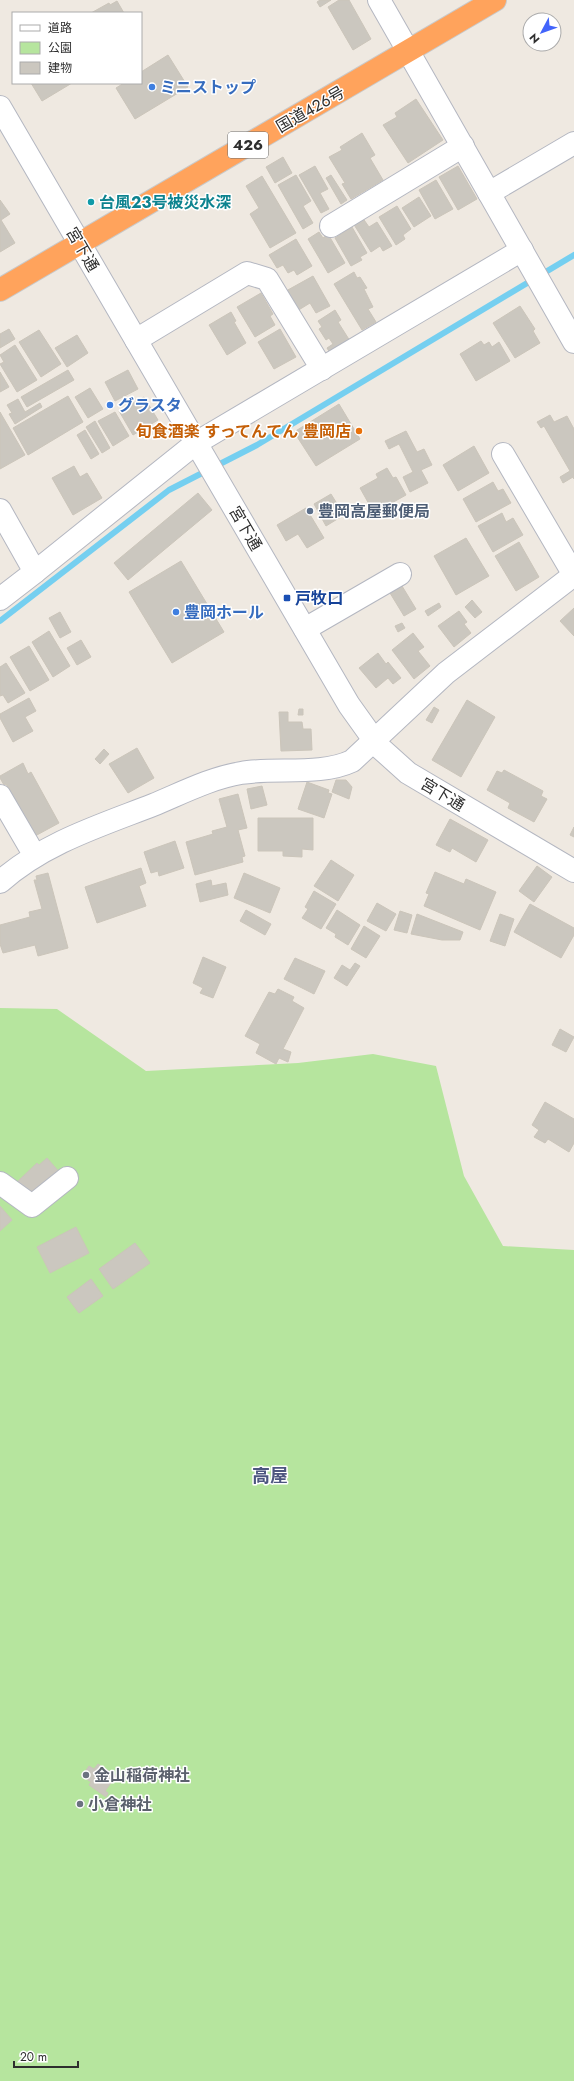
<svg xmlns="http://www.w3.org/2000/svg" width="574" height="2081" viewBox="0 0 574 2081" font-family="Jost,'Noto Sans JP',sans-serif">
<style>
.green{fill:#b6e59e}
.lines{fill:none;stroke-linecap:round;stroke-linejoin:round}
.stream{stroke:#75cff0;stroke-width:6}
.building{fill:#cbc7bf;stroke:#cbc5ba}
.minor-casing{stroke:#b4b7c1;stroke-width:24}
.highway-casing{stroke:#c9c9c9;stroke-width:24}
.minor{stroke:#fff;stroke-width:22}
.highway{stroke:#ffa35c;stroke-width:22}
.shop-dot{fill:#3f7fe0;stroke:#fff;stroke-width:1.5}
.culture-dot{fill:#0f9aa8;stroke:#fff;stroke-width:1.5}
.food-dot{fill:#e8710a;stroke:#fff;stroke-width:1.5}
.service-dot{fill:#5c6f8a;stroke:#fff;stroke-width:1.5}
.transit-dot{fill:#1a4fb4;stroke:#fff;stroke-width:1.5}
.worship-dot{fill:#6b7280;stroke:#fff;stroke-width:1.5}
.labels{text-anchor:middle;stroke-width:3;stroke-linejoin:round;paint-order:stroke}
.shield{fill:#fff;stroke:#6d6d6d;stroke-width:1}
.shield-label{font-size:15px;font-weight:bold;fill:#2e2e2e}
.shop-label{font-size:16px;font-weight:bold;fill:#366cbe;stroke:#fff;text-anchor:start}
.street-label{font-size:16px;fill:#2e2e2e;stroke:#fff}
.culture-label{font-size:16px;font-weight:bold;fill:#0d838f;stroke:#fff;text-anchor:start}
.food-label{font-size:16px;font-weight:bold;fill:#c56008;stroke:#fff;text-anchor:end}
.service-label{font-size:16px;font-weight:bold;fill:#4e5e75;stroke:#fff;text-anchor:start}
.transit-label{font-size:16px;font-weight:bold;fill:#164399;stroke:#fff;text-anchor:start}
.worship-label{font-size:16px;font-weight:bold;fill:#5b616d;stroke:#fff;text-anchor:start}
.quarter-label{font-size:18px;font-weight:bold;fill:#4d5680;stroke:#fff}
</style>
<rect width="100%" height="100%" fill="#efe9e1"/>
<!-- green -->
<polygon class="green" points="0,1008 57,1009 146,1071 298,1063 373,1054 436,1066 464,1176 503,1246 574,1250 574,2081 0,2081"/>
<g class="lines">
<!-- stream -->
<polyline class="stream" points="0,621 169,490 257,445 574,255"/>
</g>
<!-- building -->
<g class="building">
<polygon points="331,0 320,7 317,2 320,0"/>
<polygon points="339,0 349,0 371,39 353,50 328,7"/>
<polygon points="117,1 124,13 91,13 109,3 110,5"/>
<polygon points="168,55 188,87 135,119 116,88 124,83 141,83 141,72"/>
<polygon points="31,83 72,83 42,101"/>
<polygon points="416,99 443,140 408,163 383,125 397,117 395,113"/>
<polygon points="362,133 375,155 370,158 383,180 351,199 342,184 345,183 329,157 342,150 340,147"/>
<polygon points="283,157 292,173 275,183 266,167"/>
<polygon points="315,166 328,189 320,193 329,209 321,213 299,175"/>
<polygon points="458,166 477,199 458,210 439,177"/>
<polygon points="296,175 311,201 303,206 313,223 303,229 278,185"/>
<polygon points="331,175 347,200 341,204 326,178"/>
<polygon points="262,176 296,233 270,248 250,214 259,208 246,186"/>
<polygon points="436,180 453,209 435,219 419,190"/>
<polygon points="419,197 431,216 414,227 402,208"/>
<polygon points="0,200 10,214 1,220 15,243 0,252"/>
<polygon points="397,206 411,229 403,235 405,239 396,245 379,217"/>
<polygon points="362,217 369,227 377,222 392,246 383,251 380,246 371,252 353,223"/>
<polygon points="352,227 367,253 360,257 362,260 351,266 335,238"/>
<polygon points="319,232 323,238 328,234 345,263 328,273 308,239"/>
<polygon points="296,239 312,266 297,275 294,270 288,273 283,265 277,268 269,255"/>
<polygon points="354,272 357,278 360,277 367,288 364,289 373,307 368,309 376,322 362,330 334,284"/>
<polygon points="313,276 330,306 316,313 310,303 297,311 286,291"/>
<polygon points="261,293 273,314 270,316 275,325 255,337 237,307"/>
<polygon points="520,306 535,329 533,331 540,343 515,358 493,323"/>
<polygon points="335,310 341,320 338,322 350,341 330,353 327,348 333,344 329,338 326,340 319,329 322,327 318,321"/>
<polygon points="231,312 236,321 234,322 246,343 227,355 209,325"/>
<polygon points="9,329 15,339 0,348 0,334"/>
<polygon points="280,329 296,357 274,369 258,342"/>
<polygon points="39,330 61,364 41,377 19,342"/>
<polygon points="77,335 88,353 67,367 55,348"/>
<polygon points="481,341 484,345 489,342 492,347 499,342 510,361 476,381 460,354"/>
<polygon points="15,345 37,380 17,392 0,364 4,362 0,355"/>
<polygon points="68,370 74,380 27,407 21,397"/>
<polygon points="128,370 138,389 115,401 105,382"/>
<polygon points="0,372 9,387 0,392"/>
<polygon points="90,388 103,409 88,418 75,397"/>
<polygon points="68,396 83,422 28,455 13,428"/>
<polygon points="144,397 158,420 133,435 119,411"/>
<polygon points="18,399 25,412 40,403 42,407 15,424 9,414 12,413 7,405"/>
<polygon points="339,404 360,439 316,466 294,432"/>
<polygon points="0,412 25,455 0,469"/>
<polygon points="115,412 129,436 113,446 98,421"/>
<polygon points="550,415 554,422 567,416 574,429 574,479 573,477 563,483 560,477 570,471 544,426 541,428 537,422"/>
<polygon points="95,421 110,448 102,453 86,427"/>
<polygon points="85,430 99,454 91,459 77,435"/>
<polygon points="406,431 417,452 424,449 432,465 421,470 428,483 410,492 403,477 413,472 399,444 389,449 385,441"/>
<polygon points="474,446 489,473 458,491 443,465"/>
<polygon points="74,466 80,477 87,473 102,498 73,515 52,478"/>
<polygon points="387,468 393,478 396,477 406,495 374,513 360,488 378,478 376,474"/>
<polygon points="493,482 498,491 503,489 511,503 476,522 463,499"/>
<polygon points="198,493 212,510 128,580 114,563"/>
<polygon points="331,494 344,515 326,526 314,504"/>
<polygon points="306,508 324,538 307,548 298,534 286,541 277,525"/>
<polygon points="502,513 506,522 513,518 523,535 493,552 478,526"/>
<polygon points="466,538 489,576 456,595 434,556"/>
<polygon points="519,542 539,577 516,591 495,556"/>
<polygon points="181,561 224,632 172,663 129,592"/>
<polygon points="402,586 416,609 404,616 390,593"/>
<polygon points="472,600 482,612 475,618 465,607"/>
<polygon points="439,603 441,607 428,616 425,611"/>
<polygon points="574,608 574,636 560,621"/>
<polygon points="459,611 467,622 464,624 471,633 454,647 438,626"/>
<polygon points="60,612 71,632 60,638 49,618"/>
<polygon points="402,623 405,628 398,632 395,626"/>
<polygon points="49,631 70,666 53,677 32,642"/>
<polygon points="413,633 424,647 418,651 430,666 414,679 392,650"/>
<polygon points="81,640 91,657 77,665 67,648"/>
<polygon points="29,646 49,680 30,691 10,657"/>
<polygon points="378,653 386,664 388,662 401,678 393,684 388,678 376,688 359,668"/>
<polygon points="6,663 25,693 8,703 3,695 0,696 0,667"/>
<polygon points="29,698 36,711 25,717 33,731 13,742 0,718 0,714"/>
<polygon points="467,700 495,717 461,777 432,760"/>
<polygon points="434,707 439,710 432,723 426,720"/>
<polygon points="299,709 303,709 303,715 298,715"/>
<polygon points="279,712 288,712 288,722 302,722 303,729 311,729 312,750 281,751"/>
<polygon points="137,748 154,778 128,793 109,764"/>
<polygon points="104,749 109,754 100,764 95,759"/>
<polygon points="23,763 28,774 31,772 59,823 35,836 6,784 4,785 0,778 0,776"/>
<polygon points="504,770 543,791 541,796 547,799 534,822 508,808 510,803 487,790 497,771 502,773"/>
<polygon points="336,780 346,780 352,787 349,799 332,792"/>
<polygon points="307,782 329,790 328,793 332,794 324,818 298,809"/>
<polygon points="262,786 267,805 251,809 247,789"/>
<polygon points="238,794 247,828 238,830 245,856 242,857 243,862 195,875 186,842 213,834 212,831 227,827 219,799"/>
<polygon points="258,818 313,818 313,850 302,849 302,857 283,856 283,851 258,851"/>
<polygon points="450,819 488,840 476,862 452,848 450,852 436,845"/>
<polygon points="574,827 574,837 570,835"/>
<polygon points="175,841 184,868 159,876 158,871 151,873 144,852"/>
<polygon points="331,860 354,875 338,901 314,886"/>
<polygon points="537,866 552,877 534,902 519,891"/>
<polygon points="141,868 146,883 139,886 146,906 97,923 85,887"/>
<polygon points="435,872 464,884 466,879 496,892 480,930 424,906 429,894 426,893"/>
<polygon points="48,873 68,948 38,956 35,945 3,953 0,944 0,925 30,917 29,912 42,909 34,880 37,880 36,876"/>
<polygon points="244,873 280,888 270,913 234,898"/>
<polygon points="211,880 212,886 226,883 228,895 200,902 196,884"/>
<polygon points="314,891 336,904 321,929 302,918 308,909 305,907"/>
<polygon points="377,903 396,914 386,931 367,921"/>
<polygon points="530,904 574,928 574,935 561,958 514,932"/>
<polygon points="246,910 271,924 265,935 240,921"/>
<polygon points="337,910 360,925 348,945 335,937 336,934 326,928"/>
<polygon points="400,911 412,915 407,933 394,930"/>
<polygon points="417,914 463,932 460,940 442,940 411,934"/>
<polygon points="500,914 514,919 505,946 490,941"/>
<polygon points="364,926 380,936 366,958 351,949"/>
<polygon points="203,957 226,967 213,998 200,993 203,988 193,983"/>
<polygon points="295,958 325,971 314,994 284,979"/>
<polygon points="355,963 360,966 347,986 334,978 342,965 350,970"/>
<polygon points="278,989 294,997 292,1001 304,1008 283,1049 291,1052 288,1062 279,1058 276,1064 256,1053 260,1044 245,1036 269,992 275,994"/>
<polygon points="560,1029 574,1037 566,1052 552,1045"/>
<polygon points="545,1102 574,1119 574,1143 569,1152 548,1139 545,1143 534,1137 539,1130 532,1125"/>
<polygon points="47,1158 61,1174 31,1199 16,1183 37,1163 39,1165"/>
<polygon points="0,1206 12,1220 0,1231"/>
<polygon points="76,1227 89,1253 50,1273 37,1247"/>
<polygon points="135,1243 150,1263 113,1289 99,1269"/>
<polygon points="91,1279 103,1296 79,1313 67,1297"/>
<polygon points="98,1764 116,1776 105,1791 108,1793 106,1797 89,1785 91,1782 82,1776 89,1766 94,1769"/>
</g>
<g class="lines">
<defs>
<g id="minor">
<polyline points="379,0 574,342"/>
<polyline points="0,107 349,705 379,747 408,773 574,871"/>
<polyline points="489,193 574,143"/>
<polyline points="331,226 463,146"/>
<polyline points="136,340 247,273 267,279 322,369"/>
<polyline points="503,454 574,575"/>
<polyline points="0,510 35,572 0,599"/>
<polyline points="35,572 196,443 522,250"/>
<polyline points="305,629 400,574"/>
<polyline points="0,796 35,856"/>
<path d="M0,882C44,843 99,826 153,805C182,793 211,778 241,773C276,767 320,776 352,761L446,673L574,575"/>
<polyline points="0,1183 32,1206 67,1178"/>
</g>
<polyline id="highway" points="0,290 495,0"/>
</defs>
<!-- minor casing -->
<use href="#minor" class="minor-casing"/>
<!-- highway casing -->
<use href="#highway" class="highway-casing"/>
<!-- minor -->
<use href="#minor" class="minor"/>
<!-- highway -->
<use href="#highway" class="highway"/>
</g>
<!-- markers -->
<g class="shop-dot">
<circle cx="152" cy="87" r="4"/>
<circle cx="110" cy="405" r="4"/>
<circle cx="176" cy="612" r="4"/>
</g>
<circle class="culture-dot" cx="91" cy="202" r="4"/>
<circle class="food-dot" cx="359" cy="431" r="4"/>
<circle class="service-dot" cx="310" cy="511" r="4"/>
<rect class="transit-dot" x="283" y="594" width="8" height="8" rx="2"/>
<g class="worship-dot">
<circle cx="86" cy="1775" r="4"/>
<circle cx="80" cy="1804" r="4"/>
</g>
<g class="labels">
<!-- shield labels -->
<rect class="shield" x="228" y="132" width="40" height="26" rx="3"/>
<g class="shield-label">
<text x="248" y="150">426</text>
</g>
<!-- shop labels -->
<g class="shop-label">
<text x="160" y="93">ミニストップ</text>
<text x="118" y="411">グラスタ</text>
<text x="184" y="618">豊岡ホール</text>
</g>
<!-- street labels -->
<g class="street-label">
<text transform="translate(310 109) rotate(-30)" y="6">国道426号</text>
<text transform="translate(83 249) rotate(60)" y="6">宮下通</text>
<text transform="translate(246 528) rotate(60)" y="6">宮下通</text>
<text transform="translate(443 794) rotate(31)" y="6">宮下通</text>
</g>
<!-- culture labels -->
<g class="culture-label">
<text x="99" y="208">台風23号被災水深</text>
</g>
<!-- food labels -->
<g class="food-label">
<text x="351" y="437">旬食酒楽 すってんてん 豊岡店</text>
</g>
<!-- service labels -->
<g class="service-label">
<text x="318" y="517">豊岡高屋郵便局</text>
</g>
<!-- transit labels -->
<g class="transit-label">
<text x="295" y="604">戸牧口</text>
</g>
<!-- worship labels -->
<g class="worship-label">
<text x="94" y="1781">金山稲荷神社</text>
<text x="88" y="1810">小倉神社</text>
</g>
<!-- quarter labels -->
<g class="quarter-label">
<text x="270" y="1482">高屋</text>
</g>
</g>
<!-- legend -->
<rect x="12" y="12" width="130" height="72" fill="#ffffff" stroke="#ababab"/>
<rect x="20" y="25" width="20" height="6" fill="#ffffff" stroke="#ababab"/>
<text x="48" y="32" font-size="12" fill="#2e2e2e">道路</text>
<rect x="20" y="42" width="20" height="12" fill="#b6e59e" stroke="#ababab"/>
<text x="48" y="52" font-size="12" fill="#2e2e2e">公園</text>
<rect x="20" y="62" width="20" height="12" fill="#cbc7bf" stroke="#ababab"/>
<text x="48" y="72" font-size="12" fill="#2e2e2e">建物</text>
<!-- north arrow -->
<g transform="translate(542 32) rotate(229)"><circle r="19" fill="#ffffff" stroke="#ababab"/>
<path d="M0-3L7 15L0 10L-7 15Z" fill="#4264fb"/>
<text y="-6" font-size="11" font-weight="bold" text-anchor="middle" fill="#2e2e2e">N</text>
</g>
<!-- scale -->
<path d="M14 2061v6h64v-6" fill="none" stroke="#2e2e2e" stroke-width="2"/>
<text x="20" y="2061" font-size="12" fill="#2e2e2e" stroke="#ffffff" stroke-width="3" paint-order="stroke">20 m</text>
</svg>
